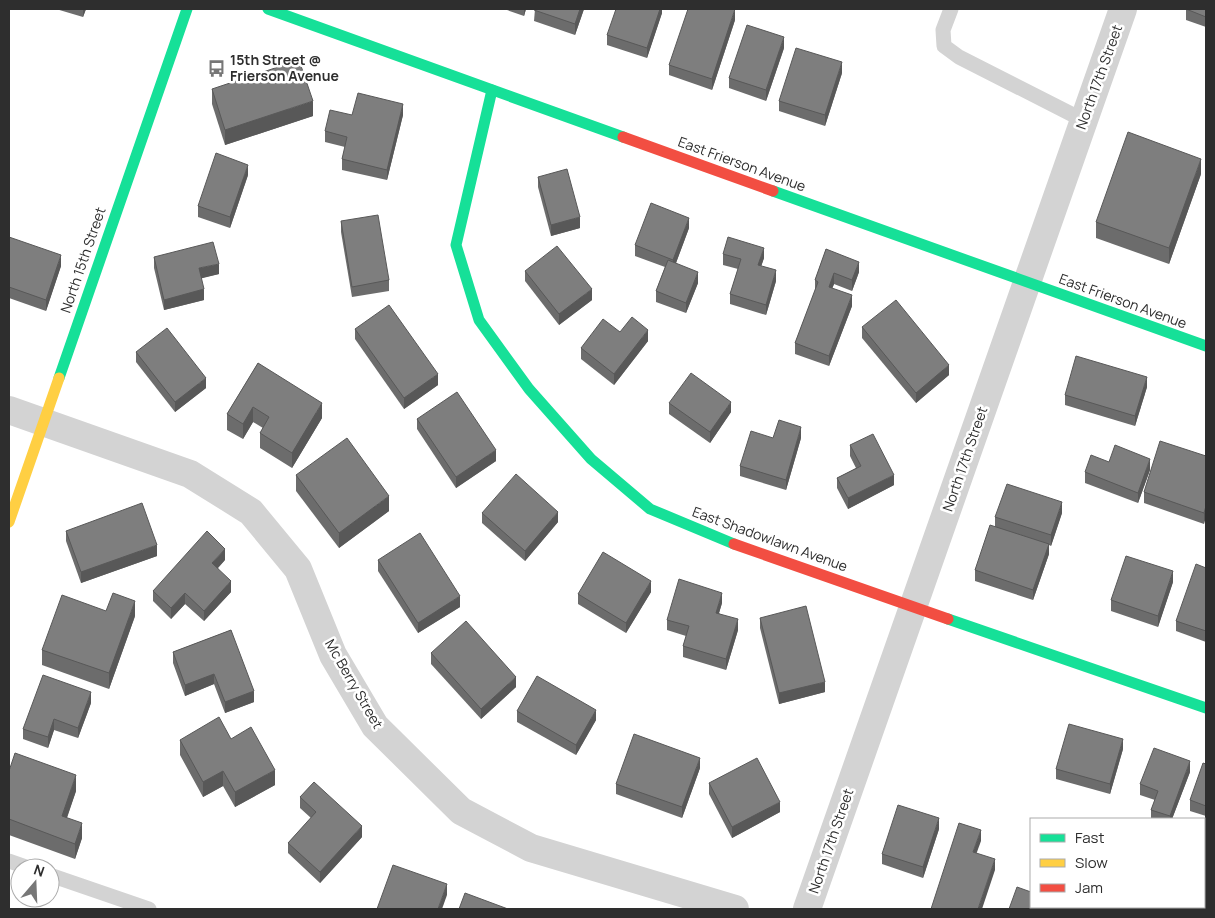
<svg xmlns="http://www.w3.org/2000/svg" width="1215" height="918" viewBox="0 0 1215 918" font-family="Manrope,sans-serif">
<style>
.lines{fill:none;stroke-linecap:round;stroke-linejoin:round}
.lane{stroke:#d3d3d3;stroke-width:15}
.street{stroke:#d3d3d3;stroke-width:28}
.fast{stroke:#16e098;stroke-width:11}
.slow{stroke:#ffcf43;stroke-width:11}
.jam{stroke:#f24e42;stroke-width:11}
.wall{fill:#6c6c6c}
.shaded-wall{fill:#585858}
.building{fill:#7e7e7e;stroke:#585858}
.labels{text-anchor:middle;stroke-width:5;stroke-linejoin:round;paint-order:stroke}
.poi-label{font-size:14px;font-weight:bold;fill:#2e2e2e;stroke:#fff;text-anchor:start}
.street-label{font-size:14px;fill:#2e2e2e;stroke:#fff}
</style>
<rect width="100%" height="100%" fill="#fff"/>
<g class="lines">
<!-- lane -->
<g class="lane">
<polyline points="951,9 943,30 944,46 959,57 1083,120"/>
<polyline points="9,861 29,868"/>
<polyline points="50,875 149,909"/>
</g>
<!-- street -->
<g class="street">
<polyline points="9,410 190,474 251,512 298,569 333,655 375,726 461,811 531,848 735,909"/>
<polyline points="807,909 1123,9"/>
</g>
<!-- fast -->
<g class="fast">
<polyline points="268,9 623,137"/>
<polyline points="492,90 456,245 479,320 529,389 591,459 650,509 734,544"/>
<polyline points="773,191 1206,346"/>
<polyline points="59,378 187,9"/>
<polyline points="948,619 1206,708"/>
</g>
<!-- slow -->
<polyline class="slow" points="9,522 59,378"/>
<!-- jam -->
<g class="jam">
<polyline points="623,137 773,191"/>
<polyline points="734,544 948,619"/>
</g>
</g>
<!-- wall -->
<g class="wall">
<polygon points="56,9 86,9 83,17"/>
<polygon points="504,9 526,9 524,16"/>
<polygon points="535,9 584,9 575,35 534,21"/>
<polygon points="662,9 662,13 647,58 607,45 607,35"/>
<polygon points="1186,9 1206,9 1206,27 1186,20"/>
<polygon points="735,20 712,90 669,75 669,65"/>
<polygon points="784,48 766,101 729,88 729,78"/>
<polygon points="842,73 825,126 779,111 779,101"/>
<polygon points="212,89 313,116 225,145 212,104"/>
<polygon points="352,115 403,115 387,180 342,170 342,159 345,147 325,142 325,131"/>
<polygon points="1201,174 1169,264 1096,238 1096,222"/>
<polygon points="248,175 230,228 198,217 198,206"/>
<polygon points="538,177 580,228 551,236 538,187"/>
<polygon points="341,221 389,280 389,291 352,297 341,232"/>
<polygon points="689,228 676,263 698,283 686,313 656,302 656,291 665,267 635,256 635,245"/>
<polygon points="9,237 61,266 46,311 9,298"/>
<polygon points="826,249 859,272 852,291 834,284 832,288 852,306 829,366 795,354 795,343 815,291 815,280"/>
<polygon points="723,254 764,258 761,266 776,281 766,315 730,304 730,294 738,269 723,265"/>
<polygon points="154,257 219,274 201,278 204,300 164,310 154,268"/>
<polygon points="525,271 592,300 559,325 525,281"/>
<polygon points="862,327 949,375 916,403 862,338"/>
<polygon points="355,329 438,385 404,409 355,339"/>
<polygon points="620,332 648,341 614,385 581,359 581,348"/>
<polygon points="136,352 206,388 175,412 136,362"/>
<polygon points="258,363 322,418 292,468 260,448 260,433 263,428 253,422 243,439 227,430 227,414"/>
<polygon points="1147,387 1135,426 1065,405 1065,395"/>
<polygon points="669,403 731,412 710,443 669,414"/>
<polygon points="417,419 496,461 456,488 417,429"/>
<polygon points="801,438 786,490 740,476 740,466"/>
<polygon points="850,445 894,485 848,509 837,488 837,478 856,468 850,456"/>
<polygon points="1206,456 1204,524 1144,503 1144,492"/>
<polygon points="1109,462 1150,470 1138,503 1085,483 1085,472"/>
<polygon points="296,475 389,511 339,548 296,491"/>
<polygon points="482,513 558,522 525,561 482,523"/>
<polygon points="1062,513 1051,546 1049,545 1049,554 1033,600 975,581 975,570 995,526 995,517"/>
<polygon points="66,531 157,556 81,583 66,541"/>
<polygon points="225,560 218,568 231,592 204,621 185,604 171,619 153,601 153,591"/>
<polygon points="378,560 460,607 418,633 378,571"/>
<polygon points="1206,568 1206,642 1176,631 1176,621"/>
<polygon points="1173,582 1158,627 1111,611 1111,600"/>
<polygon points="651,592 626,633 578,604 578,594"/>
<polygon points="722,603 719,613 738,630 726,670 683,657 683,646 686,636 667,630 667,620"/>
<polygon points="135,616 109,689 42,665 42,650"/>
<polygon points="760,618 825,692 779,704 760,628"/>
<polygon points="231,630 254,702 225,713 214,684 185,696 173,663 173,652"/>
<polygon points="431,653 516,687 481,719 431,664"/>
<polygon points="91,703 78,738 54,730 48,748 23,739 23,729"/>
<polygon points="517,711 596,720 576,755 517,722"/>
<polygon points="231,739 275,785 235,807 223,786 203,797 180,755 180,740"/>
<polygon points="1123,749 1110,794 1056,779 1056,769"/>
<polygon points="1206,764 1206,816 1190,811 1190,800"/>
<polygon points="700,768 682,818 616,794 616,784"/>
<polygon points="9,771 76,791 67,818 82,838 75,859 9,835"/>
<polygon points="1190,772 1172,819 1151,819 1151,810 1155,800 1140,795 1140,784"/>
<polygon points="709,783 780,812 732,838 709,794"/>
<polygon points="300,797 362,837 320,883 288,853 288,843 311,818 300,808"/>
<polygon points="1206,818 1206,837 1204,836 1204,824"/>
<polygon points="939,829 923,878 882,864 882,854"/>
</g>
<!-- shaded-wall -->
<g class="shaded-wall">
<polygon points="83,9 86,9 83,17"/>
<polygon points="524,9 526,9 524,16"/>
<polygon points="580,9 584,9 575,35 575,24"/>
<polygon points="660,9 662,9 662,13 647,58 647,48"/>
<polygon points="735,9 735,20 712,90 712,79"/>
<polygon points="784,37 784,48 766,101 766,90"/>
<polygon points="842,62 842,73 825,126 825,115"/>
<polygon points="313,101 313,116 225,145 225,130"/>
<polygon points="403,104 403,115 387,180 387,170"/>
<polygon points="1201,159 1201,174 1169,264 1169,248"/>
<polygon points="248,165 248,175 230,228 230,217"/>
<polygon points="580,217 580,228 551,236 551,225"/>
<polygon points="689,218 689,228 673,271 673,260"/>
<polygon points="764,248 764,258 758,276 758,265"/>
<polygon points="61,255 61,266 46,311 46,300"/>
<polygon points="859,262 859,272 852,291 852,280"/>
<polygon points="219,264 219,274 199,279 199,268"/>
<polygon points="776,270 776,281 766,315 766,305"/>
<polygon points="698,272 698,283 686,313 686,303"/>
<polygon points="834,273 834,284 829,297 829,287"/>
<polygon points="204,289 204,300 164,310 164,300"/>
<polygon points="592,289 592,300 559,325 559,314"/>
<polygon points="852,295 852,306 829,366 829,356"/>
<polygon points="648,330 648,341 614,385 614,374"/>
<polygon points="949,365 949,375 916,403 916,393"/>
<polygon points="438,374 438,385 404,409 404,398"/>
<polygon points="1147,377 1147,387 1135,426 1135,416"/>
<polygon points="206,378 206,388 175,412 175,402"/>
<polygon points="731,402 731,412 710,443 710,432"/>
<polygon points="322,403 322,418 292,468 292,453"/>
<polygon points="253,407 253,422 243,439 243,424"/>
<polygon points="801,427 801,438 786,490 786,480"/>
<polygon points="496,450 496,461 456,488 456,477"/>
<polygon points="1150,459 1150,470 1138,503 1138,493"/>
<polygon points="894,475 894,485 848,509 848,498"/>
<polygon points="389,496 389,511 339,548 339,533"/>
<polygon points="1062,502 1062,513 1051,546 1051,535"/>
<polygon points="1206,506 1206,517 1204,524 1204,513"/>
<polygon points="558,512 558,522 525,561 525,551"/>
<polygon points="1049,544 1049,554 1033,600 1033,590"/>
<polygon points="157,545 157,556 81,583 81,572"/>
<polygon points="225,549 225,560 212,574 212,563"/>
<polygon points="1173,571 1173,582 1158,627 1158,616"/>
<polygon points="231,581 231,592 204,621 204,611"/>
<polygon points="651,581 651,592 626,633 626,623"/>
<polygon points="185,593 185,604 171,619 171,608"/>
<polygon points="722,593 722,603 716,623 716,613"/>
<polygon points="460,596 460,607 418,633 418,623"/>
<polygon points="135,601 135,616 109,689 109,673"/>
<polygon points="738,619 738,630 726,670 726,659"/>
<polygon points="214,674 214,684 185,696 185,685"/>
<polygon points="516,677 516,687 481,719 481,709"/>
<polygon points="825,682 825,692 779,704 779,693"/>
<polygon points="254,691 254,702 225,713 225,702"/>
<polygon points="91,692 91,703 78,738 78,728"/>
<polygon points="596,710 596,720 576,755 576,745"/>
<polygon points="54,719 54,730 48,748 48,737"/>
<polygon points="1123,739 1123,749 1110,794 1110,784"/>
<polygon points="700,758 700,768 682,818 682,807"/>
<polygon points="1190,761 1190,772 1172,819 1170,819 1170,816"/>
<polygon points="275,770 275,785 235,807 235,792"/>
<polygon points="223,771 223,786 203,797 203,782"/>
<polygon points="76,775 76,791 62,831 62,816"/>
<polygon points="780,802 780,812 732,838 732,827"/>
<polygon points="939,818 939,829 923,878 923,867"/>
<polygon points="82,823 82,838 75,859 75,844"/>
<polygon points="362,826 362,837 320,883 320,872"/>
<polygon points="981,830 981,841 973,863 973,852"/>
<polygon points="995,859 995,870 982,909 978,909"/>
<polygon points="447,884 447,895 442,909 438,909"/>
</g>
<!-- building -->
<g class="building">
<polygon points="535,9 580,9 575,24 534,10"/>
<polygon points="616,9 660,9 647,48 607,35"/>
<polygon points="688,9 735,9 712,79 669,65"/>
<polygon points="1186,9 1206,9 1206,17"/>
<polygon points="747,25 784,37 766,90 729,78"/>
<polygon points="796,48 842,62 825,115 779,101"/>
<polygon points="299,60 313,101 225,130 212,89"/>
<polygon points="358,93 403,104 387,170 342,159 347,137 325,131 330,110 352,115"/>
<polygon points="1128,132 1201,159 1169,248 1096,222"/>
<polygon points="216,153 248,165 230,217 198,206"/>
<polygon points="567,169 580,217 551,225 538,177"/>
<polygon points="651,203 689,218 673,260 635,245"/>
<polygon points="378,215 389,280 352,287 341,221"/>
<polygon points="9,237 61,255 46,300 9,287"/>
<polygon points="728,237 764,248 758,265 776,270 766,305 730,294 741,259 723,254"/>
<polygon points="213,242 219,264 199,268 204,289 164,300 154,257"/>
<polygon points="557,246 592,289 559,314 525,271"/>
<polygon points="826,249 859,262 852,280 834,273 829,287 852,295 829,356 795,343 818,282 815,280"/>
<polygon points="668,260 698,272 686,303 656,291"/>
<polygon points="896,300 949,365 916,393 862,327"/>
<polygon points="389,305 438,374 404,398 355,329"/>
<polygon points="632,317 648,330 614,374 581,348 603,319 620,332"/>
<polygon points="167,328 206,378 175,402 136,352"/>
<polygon points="1076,356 1147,377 1135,416 1065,395"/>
<polygon points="258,363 322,403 292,453 260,433 269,417 253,407 243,424 227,414"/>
<polygon points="691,373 731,402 710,432 669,403"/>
<polygon points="457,392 496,450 456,477 417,419"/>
<polygon points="779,420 801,427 786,480 740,466 751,431 773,438"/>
<polygon points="873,434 894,475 848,498 837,478 861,466 850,445"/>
<polygon points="347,438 389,496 339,533 296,475"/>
<polygon points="1160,441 1206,456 1206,506 1204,513 1144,492"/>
<polygon points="1115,445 1150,459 1138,493 1085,472 1091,455 1109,462"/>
<polygon points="516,474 558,512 525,551 482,513"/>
<polygon points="1007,484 1062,502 1051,535 995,517"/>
<polygon points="142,503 157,545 81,572 66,531"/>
<polygon points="990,525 1049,544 1033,590 975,570"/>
<polygon points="207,531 225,549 212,563 231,581 204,611 185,593 171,608 153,591"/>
<polygon points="420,533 460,596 418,623 378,560"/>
<polygon points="603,552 651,581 626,623 578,594"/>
<polygon points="1126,556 1173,571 1158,616 1111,600"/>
<polygon points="1196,564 1206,568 1206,631 1176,621"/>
<polygon points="679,579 722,593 716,613 738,619 726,659 683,646 689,626 667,620"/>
<polygon points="113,593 135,601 109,673 42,650 62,595 106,611"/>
<polygon points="806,606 825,682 779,693 760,618"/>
<polygon points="466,621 516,677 481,709 431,653"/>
<polygon points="231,630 254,691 225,702 214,674 185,685 173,652"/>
<polygon points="43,675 91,692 78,728 54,719 48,737 23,729"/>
<polygon points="537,676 596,710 576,745 517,711"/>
<polygon points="219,717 231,739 251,727 275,770 235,792 223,771 203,782 180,740"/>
<polygon points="1069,724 1123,739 1110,784 1056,769"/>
<polygon points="634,734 700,758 682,807 616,784"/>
<polygon points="1154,748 1190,761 1170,816 1151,810 1158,791 1140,784"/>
<polygon points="15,753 76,775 62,816 82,823 75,844 9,819 9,771"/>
<polygon points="757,758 780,802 732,827 709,783"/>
<polygon points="1203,763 1206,764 1206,806 1190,800"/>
<polygon points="314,782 362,826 320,872 288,843 316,812 300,797"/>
<polygon points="898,805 939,818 923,867 882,854"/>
<polygon points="1206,818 1206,826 1204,826"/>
<polygon points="959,823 981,830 973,852 995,859 978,909 931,909"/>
<polygon points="393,865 447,884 438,909 377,909"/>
<polygon points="1017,887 1031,892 1031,907 1064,907 1063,909 1009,909"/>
<polygon points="465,893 508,909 459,909"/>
<polygon points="1083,907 1096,907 1103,909 1082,909"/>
</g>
<!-- icons -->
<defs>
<symbol id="bus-bare" viewBox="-9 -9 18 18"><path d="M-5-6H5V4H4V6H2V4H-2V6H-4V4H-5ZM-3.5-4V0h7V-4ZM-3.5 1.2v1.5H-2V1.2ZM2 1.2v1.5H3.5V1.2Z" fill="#777" stroke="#fff" stroke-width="2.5" paint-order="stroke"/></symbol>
</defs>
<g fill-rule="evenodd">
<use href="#bus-bare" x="204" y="56" width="25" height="25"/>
</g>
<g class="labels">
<!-- poi labels -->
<g class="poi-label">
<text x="230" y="65">15th Street @<tspan x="230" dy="16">Frierson Avenue</tspan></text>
</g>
<!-- street labels -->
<g class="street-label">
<text transform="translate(1099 77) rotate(-70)" y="5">North 17th Street</text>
<text transform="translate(742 164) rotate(20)" y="5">East Frierson Avenue</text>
<text transform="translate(83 260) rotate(-71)" y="5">North 15th Street</text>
<text transform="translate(1123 301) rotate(20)" y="5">East Frierson Avenue</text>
<text transform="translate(965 459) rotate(-71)" y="5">North 17th Street</text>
<text transform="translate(770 539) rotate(20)" y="5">East Shadowlawn Avenue</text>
<text transform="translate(354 684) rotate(60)" y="5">Mc Berry Street</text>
<text transform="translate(831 841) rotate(-71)" y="5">North 17th Street</text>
</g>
</g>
<!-- border -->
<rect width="1215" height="918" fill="none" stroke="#2e2e2e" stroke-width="20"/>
<!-- legend -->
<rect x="1030" y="818" width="175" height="90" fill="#ffffff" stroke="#ababab"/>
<rect x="1040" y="834" width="25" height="8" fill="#16e098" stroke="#ababab"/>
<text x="1075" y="843" font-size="15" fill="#2e2e2e">Fast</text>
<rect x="1040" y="859" width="25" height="8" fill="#ffcf43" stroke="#ababab"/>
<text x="1075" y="868" font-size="15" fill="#2e2e2e">Slow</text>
<rect x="1040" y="884" width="25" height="8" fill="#f24e42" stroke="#ababab"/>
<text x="1075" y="893" font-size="15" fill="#2e2e2e">Jam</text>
<!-- north arrow -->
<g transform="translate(35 883) rotate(19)"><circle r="24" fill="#ffffff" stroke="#ababab"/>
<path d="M0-4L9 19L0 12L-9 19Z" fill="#777777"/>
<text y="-8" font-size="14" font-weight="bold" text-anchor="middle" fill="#2e2e2e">N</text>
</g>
</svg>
